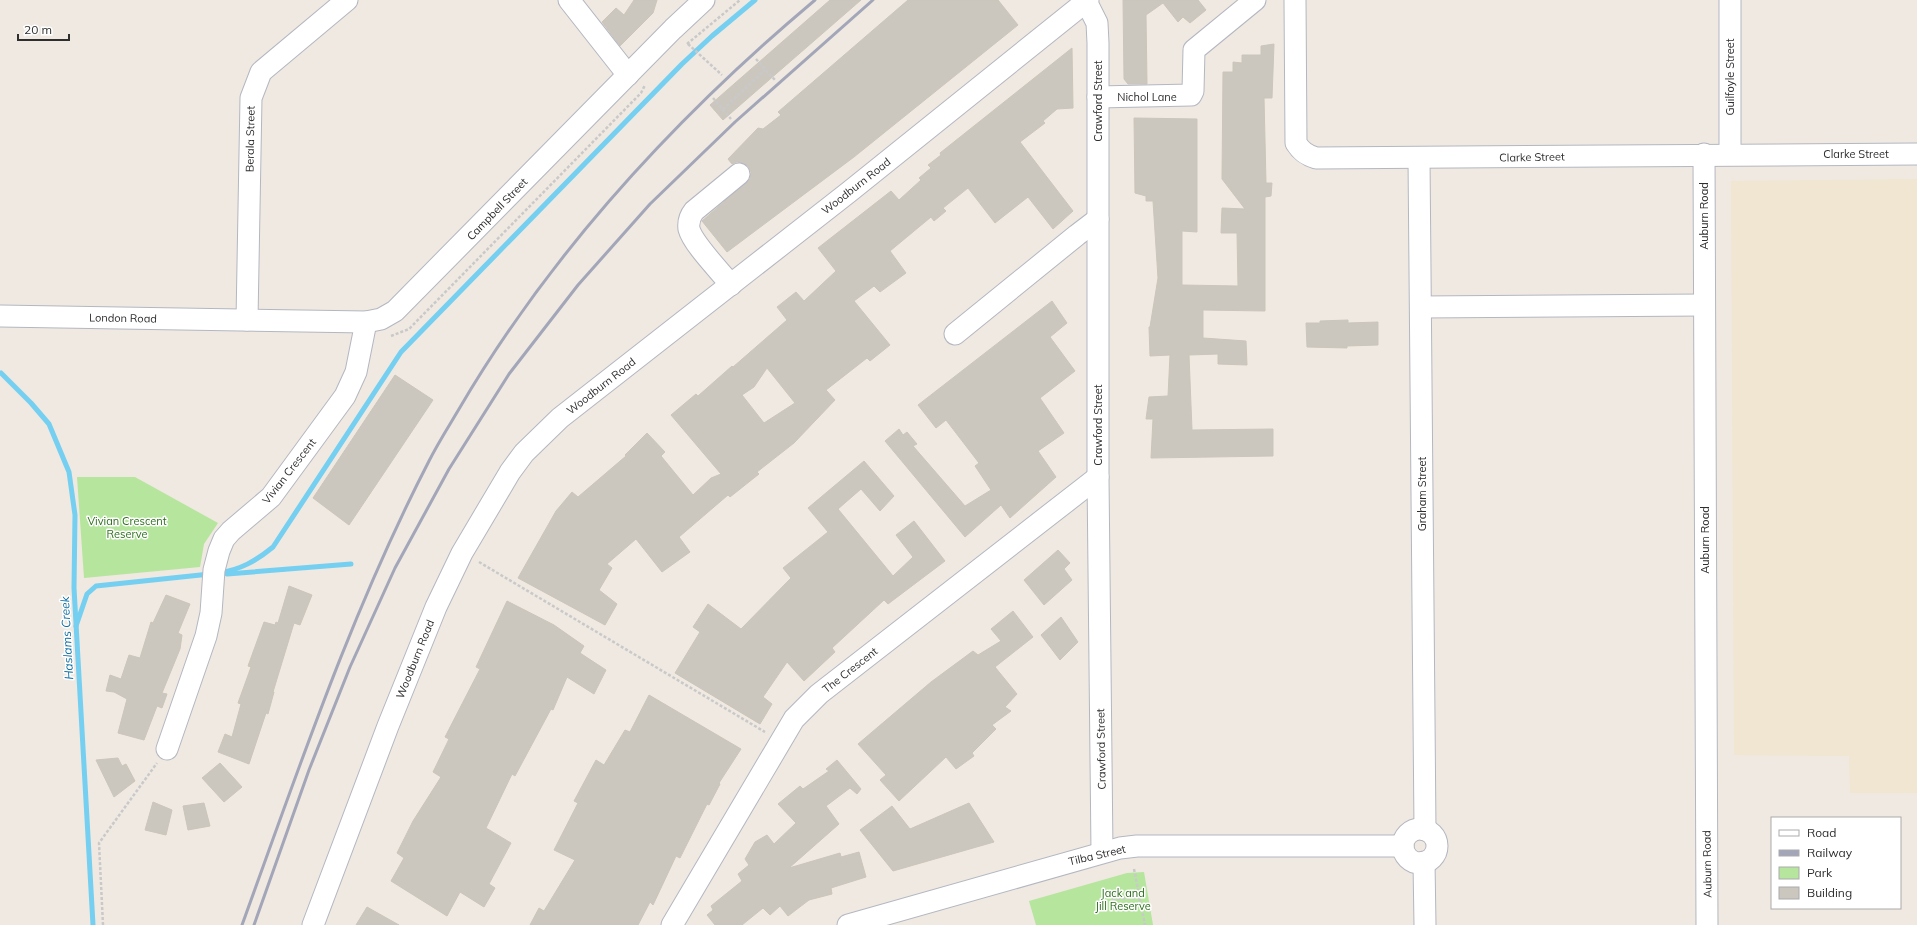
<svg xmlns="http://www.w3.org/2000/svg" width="1917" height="925" viewBox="0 0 1917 925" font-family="Mulish,sans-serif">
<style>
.education{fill:#f0e6d1}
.green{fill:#b6e59e}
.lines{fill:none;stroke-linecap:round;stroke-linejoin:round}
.stream{stroke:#75cff0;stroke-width:5}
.building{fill:#cbc7bf;stroke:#cbc5ba;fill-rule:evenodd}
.minor-casing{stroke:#b4b7c1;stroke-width:23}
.path{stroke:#c9c9c9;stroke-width:2.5;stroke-dasharray:3 2;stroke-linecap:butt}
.minor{stroke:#fff;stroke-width:21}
.rail{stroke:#a3a6b8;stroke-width:3}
.labels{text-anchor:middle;stroke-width:3;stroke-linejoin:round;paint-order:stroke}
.street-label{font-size:11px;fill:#2e2e2e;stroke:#fff}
.park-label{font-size:11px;fill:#2c6e1b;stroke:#fff}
.water-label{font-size:12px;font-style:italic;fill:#0d6fa3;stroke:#fff}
</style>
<rect width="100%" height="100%" fill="#efe9e1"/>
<!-- education -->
<polygon class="education" points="1917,179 1917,793 1850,793 1849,756 1734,755 1731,181"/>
<!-- green -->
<g class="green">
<polygon points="77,477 135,477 218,523 204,544 200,567 84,578"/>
<polygon points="1144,872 1153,925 1036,925 1029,901 1127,873"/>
</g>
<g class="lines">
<!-- stream -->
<g class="stream">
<polyline points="1,373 31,403 49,424 69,472 75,515 74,588 93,925"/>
<path d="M218,573C240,570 256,561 273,547L401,352L682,64L712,36L755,0"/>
<polyline points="227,574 351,564"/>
<polyline points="76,626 87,594 96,586 210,574"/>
</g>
</g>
<!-- building -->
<g class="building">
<polygon points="634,0 657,0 653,13 620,46 602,22 616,8 624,15"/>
<polygon points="830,0 861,0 723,120 710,105"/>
<polygon points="908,0 998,0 1018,25 854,157 727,252 702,221 750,179 751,172 748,166 743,163 737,162 732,164 728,159 758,128 763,129 781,115 778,112"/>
<polygon points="1123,0 1198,0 1206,10 1190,23 1183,17 1178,22 1163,3 1146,15 1147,84 1128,84 1124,79"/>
<polygon points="1274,44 1272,98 1264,98 1266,183 1272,183 1271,196 1265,197 1265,311 1203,310 1203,338 1246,341 1247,365 1218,364 1218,354 1189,355 1192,430 1273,429 1273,456 1151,458 1153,419 1146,419 1149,397 1168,396 1170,355 1150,356 1149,327 1150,327 1158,278 1153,201 1146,201 1146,196 1135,193 1134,118 1197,119 1197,232 1182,231 1182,285 1238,286 1237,233 1221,233 1222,208 1245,209 1222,179 1223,72 1233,72 1233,62 1242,63 1242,55 1261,55 1261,46"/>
<path d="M1072,48L1073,108L1057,109L1043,121L1045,123L1020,142L1073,211L1053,229L1028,197L995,223L968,188L943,208L946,211L934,221L931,217L890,251L906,273L880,292L874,286L854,301L890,345L870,361L867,358L826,390L835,400L794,443L757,472L759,474L730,497L728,495L679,537L690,552L662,572L636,539L607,564L612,568L599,590L617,604L605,625L518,578L556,511L572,492L578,497L626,456L625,455L647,433L665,452L661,456L693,495L711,478L721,474L671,415L696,394L698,396L732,366L733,367L787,320L777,307L796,292L804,301L836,271L818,248L891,191L899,200L921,180L919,178L931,168L928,165L941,155L940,153ZM767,368L795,403L764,423L742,395L754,387Z"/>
<polygon points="1052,301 1067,323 1050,337 1075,371 1040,398 1064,433 1038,451 1056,477 1010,518 1001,505 965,537 885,441 899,429 903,435 907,432 917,444 913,446 965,506 991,490 975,466 979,463 946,420 936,428 918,405"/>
<polygon points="1348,320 1348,323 1378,322 1378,345 1347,346 1347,348 1307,347 1306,323 1320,323 1320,321"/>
<polygon points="395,375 433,400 349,525 313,498"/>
<polygon points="864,461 894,496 880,511 861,489 838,509 893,576 913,557 896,535 914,521 945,561 888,604 884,600 832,648 835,652 804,681 787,662 763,697 772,704 760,724 675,673 700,632 693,627 708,604 741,629 791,578 783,568 828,532 808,508"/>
<polygon points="1058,550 1070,563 1064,569 1072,580 1044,605 1024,580"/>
<polygon points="289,586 312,595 300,625 294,623 273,692 274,692 268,714 266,713 249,764 218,752 225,734 232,737 241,704 238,703 251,667 248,666 264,622 275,625 276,622 278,623"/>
<polygon points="166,595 190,604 178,633 182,635 180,649 162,693 167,694 162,708 157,706 144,740 118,733 127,699 114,692 106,691 110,675 121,679 129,655 140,658 151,622 153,623"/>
<polygon points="507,601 554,625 584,646 580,653 606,670 594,694 567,677 553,710 551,709 515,776 512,774 486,828 511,843 489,884 495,888 484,907 460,892 447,916 391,881 404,858 397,853 413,821 441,777 433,772 449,739 445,737 480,669 476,667"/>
<polygon points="1013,611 1033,637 995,667 1017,694 1005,707 1011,711 992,725 996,729 972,753 974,756 956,769 946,757 899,801 880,780 886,775 858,744 931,682 973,651 978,655 1001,641 991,629"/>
<polygon points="1061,617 1078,642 1060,660 1041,635"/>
<polygon points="649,695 741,749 719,783 720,784 709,805 707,804 680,858 676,856 653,905 650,902 638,925 530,925 539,908 544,911 575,860 554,850 578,803 574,801 596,760 604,765 625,730 630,732"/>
<polygon points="118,758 122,766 126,764 135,781 114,797 96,760"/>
<polygon points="837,760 861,789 857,794 850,788 826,806 839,824 789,868 840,853 841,857 859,852 866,877 831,888 832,894 809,900 788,916 780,906 770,915 763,908 742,925 715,925 707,915 713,910 711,906 742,881 738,874 749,865 745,859 755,842 767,835 774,844 796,823 778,804 800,786 803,789 829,771 826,769"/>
<polygon points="220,763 242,787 224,802 202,778"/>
<polygon points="153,802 172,810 166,835 145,830"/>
<polygon points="204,803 210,826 188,830 183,806"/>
<polygon points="969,803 994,842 893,871 860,830 892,806 910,829"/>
<polygon points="367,907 399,925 356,925"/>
</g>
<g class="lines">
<defs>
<g id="minor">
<polyline points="569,0 628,75"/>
<path d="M1295,0L1296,143C1301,151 1306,155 1316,158L1917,154"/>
<polyline points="1086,1 1097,23 1098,43 1098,477 1102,852"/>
<polyline points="1098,97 1191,95 1193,91 1194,50 1255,0"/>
<polyline points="1704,154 1707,925"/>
<polyline points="1730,154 1730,0"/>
<polyline points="1419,158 1425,830"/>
<path d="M731,285C720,271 693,244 689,229C688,222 690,216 694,211L739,174"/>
<polyline points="1421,307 1704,305"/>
<polyline points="0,316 366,322 381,319 395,311 673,29 704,0"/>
<polyline points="247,320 251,98 261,72 347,0"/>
<polyline points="955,334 1077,235 1098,219"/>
<polyline points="167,749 206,636 211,613 214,570 219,551 224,539 231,531 271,497 345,396 356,372 366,322"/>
<circle cx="1420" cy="846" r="17"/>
<polyline points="1424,862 1425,925"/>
<polyline points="313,925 388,726 436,607 462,553 510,472 524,453 560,418 849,192 1088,0"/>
<polyline points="672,925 794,719 819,694 1098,477"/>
<polyline points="848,925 1120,848 1137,846 1403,846"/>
</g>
</defs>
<!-- minor casing -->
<use href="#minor" class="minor-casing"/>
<!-- path -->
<g class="path">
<polyline points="687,44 740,0"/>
<polyline points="688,44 722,75"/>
<polyline points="756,59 775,80"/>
<polyline points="713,98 731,119"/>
<polyline points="723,109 765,70"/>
<polyline points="391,336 409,329 641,93 645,85"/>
<polyline points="479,562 765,732"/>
<polyline points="1134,869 1145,925"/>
<polyline points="1112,899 1140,898"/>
<polyline points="103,925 99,843 157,763"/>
</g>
<!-- minor -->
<use href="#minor" class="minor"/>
<!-- rail -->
<g class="rail">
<path d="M242,925C299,768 352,610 429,461C438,443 449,426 459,409C551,252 677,116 815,0"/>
<polyline points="254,925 309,770 350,667 395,568 449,469 509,374 578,285 650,204 735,122 873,0"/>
</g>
</g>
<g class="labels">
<!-- street labels -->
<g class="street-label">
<text transform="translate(1730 77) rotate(-90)" y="4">Guilfoyle Street</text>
<text x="1147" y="101">Nichol Lane</text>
<text transform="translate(1098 101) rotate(-90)" y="4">Crawford Street</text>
<text transform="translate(250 139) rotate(-89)" y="4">Berala Street</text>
<text x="1856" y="158">Clarke Street</text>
<text transform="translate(1532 157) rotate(-1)" y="4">Clarke Street</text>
<text transform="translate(856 186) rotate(-38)" y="4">Woodburn Road</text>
<text transform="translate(497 209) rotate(-46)" y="4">Campbell Street</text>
<text transform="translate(1704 216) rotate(-90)" y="4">Auburn Road</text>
<text transform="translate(123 318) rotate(1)" y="4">London Road</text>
<text transform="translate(601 386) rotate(-38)" y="4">Woodburn Road</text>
<text transform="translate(1098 425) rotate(-90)" y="4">Crawford Street</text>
<text transform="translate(289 471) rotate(-52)" y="4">Vivian Crescent</text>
<text transform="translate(1422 494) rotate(-90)" y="4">Graham Street</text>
<text transform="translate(1705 540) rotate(-90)" y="4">Auburn Road</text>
<text transform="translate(415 659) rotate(-68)" y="4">Woodburn Road</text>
<text transform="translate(850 670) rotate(-38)" y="4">The Crescent</text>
<text transform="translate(1101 749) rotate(-91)" y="4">Crawford Street</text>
<text transform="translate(1097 855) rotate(-13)" y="4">Tilba Street</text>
<text transform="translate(1707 864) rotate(-91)" y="4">Auburn Road</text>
</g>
<!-- park labels -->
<g class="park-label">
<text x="127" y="525">Vivian Crescent<tspan x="127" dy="13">Reserve</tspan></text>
<text x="1123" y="897">Jack and<tspan x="1123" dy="13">Jill Reserve</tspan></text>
</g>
<!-- water labels -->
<g class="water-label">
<text transform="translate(67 638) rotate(-93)" y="4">Haslams Creek</text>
</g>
</g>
<!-- legend -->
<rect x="1771" y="817" width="130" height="92" fill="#ffffff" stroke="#ababab"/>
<rect x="1779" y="830" width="20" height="6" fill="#ffffff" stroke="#ababab"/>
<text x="1807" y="837" font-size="12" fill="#2e2e2e">Road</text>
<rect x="1779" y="850" width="20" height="6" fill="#a3a6b8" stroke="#ababab"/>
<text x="1807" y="857" font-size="12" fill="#2e2e2e">Railway</text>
<rect x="1779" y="867" width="20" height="12" fill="#b6e59e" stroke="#ababab"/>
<text x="1807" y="877" font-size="12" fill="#2e2e2e">Park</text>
<rect x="1779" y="887" width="20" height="12" fill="#cbc7bf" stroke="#ababab"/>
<text x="1807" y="897" font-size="12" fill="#2e2e2e">Building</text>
<!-- scale -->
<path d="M18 34v6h51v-6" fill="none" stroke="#2e2e2e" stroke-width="2"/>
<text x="24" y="34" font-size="12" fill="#2e2e2e" stroke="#ffffff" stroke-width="3" paint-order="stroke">20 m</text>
</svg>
